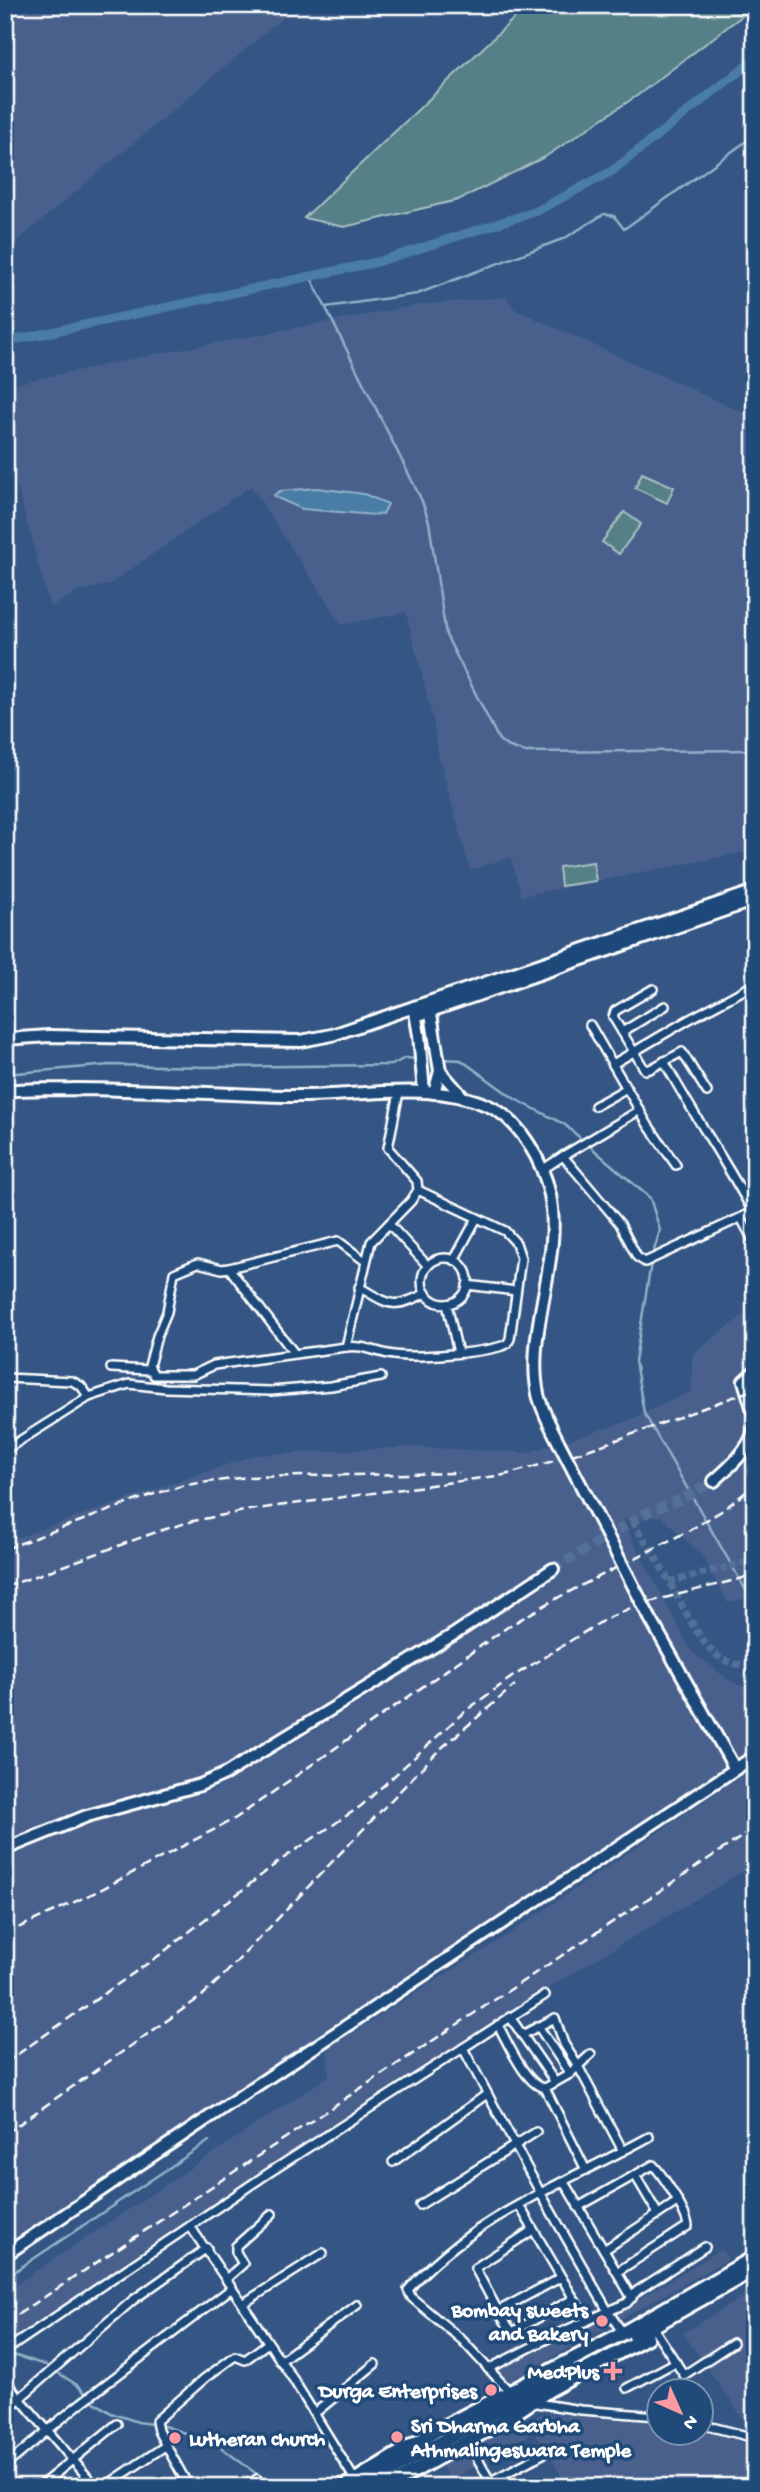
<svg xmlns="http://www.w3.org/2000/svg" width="760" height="2492" viewBox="0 0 760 2492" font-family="'Gochi Hand',sans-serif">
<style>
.built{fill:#48618d}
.green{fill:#558088;stroke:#aac0c4;stroke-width:2}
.water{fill:#487da5;stroke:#91b1c9;stroke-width:2}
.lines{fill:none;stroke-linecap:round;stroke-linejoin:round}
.stream{stroke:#91b1c9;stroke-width:2.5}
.canal{stroke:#487da5;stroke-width:9}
.street-tunnel{stroke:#536f96;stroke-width:7;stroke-dasharray:7 3.5;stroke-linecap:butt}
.secondary-tunnel{stroke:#536f96;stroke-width:10;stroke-dasharray:10 5;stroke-linecap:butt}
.street-casing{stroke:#fff;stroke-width:12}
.secondary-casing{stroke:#fff;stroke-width:16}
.primary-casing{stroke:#fff;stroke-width:18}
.street{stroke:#1f4a7a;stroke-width:7}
.secondary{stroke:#1f4a7a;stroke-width:10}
.primary{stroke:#1f4a7a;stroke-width:12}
.rail{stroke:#fff;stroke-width:2.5;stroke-dasharray:10 5;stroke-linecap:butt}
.secondary-bridge-casing{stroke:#fff;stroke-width:16;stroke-linecap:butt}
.secondary-bridge{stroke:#1f4a7a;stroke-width:10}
.poi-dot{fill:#ff9aa2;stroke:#1f4a7a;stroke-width:2.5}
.labels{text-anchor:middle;stroke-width:7;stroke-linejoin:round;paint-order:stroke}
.poi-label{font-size:21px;font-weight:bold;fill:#fff;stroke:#1f4a7a;text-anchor:end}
</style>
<rect width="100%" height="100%" fill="#355684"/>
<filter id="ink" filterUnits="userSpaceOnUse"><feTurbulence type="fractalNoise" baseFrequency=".0143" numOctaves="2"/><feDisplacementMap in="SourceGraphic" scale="14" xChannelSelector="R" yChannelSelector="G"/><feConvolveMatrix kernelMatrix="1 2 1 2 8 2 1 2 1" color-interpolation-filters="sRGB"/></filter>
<g filter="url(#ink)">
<!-- built -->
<g class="built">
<polygon points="5,5 298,5 5,251"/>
<polygon points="507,297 514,309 755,418 755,850 521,896 511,857 470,870 439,757 432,715 406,612 342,625 251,486 108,585 79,591 50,607 5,442 5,386 156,354 420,305"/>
<polygon points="755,1307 755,1596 728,1603 702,1555 661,1516 622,1520 691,1651 733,1683 755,1691 755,1749 322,2034 5,2247 5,1853 103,1817 210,1792 317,1729 555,1577 549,1563 482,1610 209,1778 5,1845 5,1542 255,1455 414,1447 526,1453 623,1423 692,1391 692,1354"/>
<polygon points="755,1766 755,1864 553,1985 267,2174 5,2342 5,2292 329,2076 327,2049 503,1938"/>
<polygon points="722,2249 728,2259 508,2382 498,2371 614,2314"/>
<polygon points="755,2290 755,2425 745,2421 683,2333"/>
<polygon points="544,2413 658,2423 658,2432 700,2432 701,2429 755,2447 755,2487 559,2487 566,2483 527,2420"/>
<polygon points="525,2418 533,2433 450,2480 440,2464"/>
</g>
<!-- green -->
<g class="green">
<polygon points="528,5 755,6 638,95 545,157 458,200 344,227 304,218"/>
<polygon points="642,473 674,487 667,503 635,488"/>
<polygon points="624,512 641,524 619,554 602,542"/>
<polygon points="593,862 596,881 561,886 559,867"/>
</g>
<!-- water -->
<polygon class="water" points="317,488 364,494 388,504 383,514 375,515 302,509 275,497 274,495 280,491"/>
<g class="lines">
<!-- stream -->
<g class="stream">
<polyline points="310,276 422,501 429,522 446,635 499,740 507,746 525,752 755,750"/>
<polyline points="326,307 417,294 565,238 604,214 614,216 624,229 755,135"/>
<polyline points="442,1059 461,1060 515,1099 564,1124 650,1198 660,1230 652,1257"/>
<polyline points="5,1074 110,1065 207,1067 392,1065 405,1058 418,1059"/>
<polyline points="651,1263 635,1361 644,1413 755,1606"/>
<polyline points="5,2278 209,2141"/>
<polyline points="6,2353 46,2365 77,2385 93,2401 111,2413 138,2422 164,2426 215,2443 274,2487"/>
</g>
<!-- canal -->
<polyline class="canal" points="5,342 377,262 537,211 612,171 755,59"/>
<!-- street-tunnel -->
<g class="street-tunnel">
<path d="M632,1521C642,1536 652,1551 661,1567C675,1590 698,1643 719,1657C729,1664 743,1665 755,1668"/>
<polyline points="669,1582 755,1560"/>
</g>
<!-- secondary-tunnel -->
<polyline class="secondary-tunnel" points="553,1569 650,1511 680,1500 714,1481"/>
<defs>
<g id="street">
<polyline points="653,989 615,1011 613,1017 645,1070 650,1069 682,1052 707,1092"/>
<polyline points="590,1025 648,1125 676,1165"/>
<polyline points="622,1032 665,1006"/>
<path d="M664,1061C692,1113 725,1160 753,1212"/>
<polyline points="613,1064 688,1020 755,984"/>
<path d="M399,1092L388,1148L417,1181L418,1190L505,1231L516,1243L521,1258L510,1339L507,1344C489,1353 415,1358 394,1355C377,1353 363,1344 346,1347L371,1242L411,1201L418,1190"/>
<polyline points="595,1106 627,1088"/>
<polyline points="563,1156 640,1110"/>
<polyline points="542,1170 563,1156 620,1224 637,1257 645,1262 755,1211"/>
<polyline points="741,1218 755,1244"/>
<polyline points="389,1224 428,1266"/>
<circle cx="445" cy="1281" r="23"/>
<polyline points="454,1260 477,1218"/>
<polyline points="229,1268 294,1353"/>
<polyline points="467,1285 516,1291"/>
<path d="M359,1287C390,1305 393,1310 426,1293"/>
<polyline points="447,1304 458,1353"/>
<polyline points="346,1347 214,1365 193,1375 154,1375 149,1366 157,1336 167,1312 174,1273 198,1263 222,1269 229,1268 338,1241 365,1261"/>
<polyline points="111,1368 149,1370"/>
<polyline points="5,1378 72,1381 81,1386 89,1397"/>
<polyline points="5,1450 89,1397 129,1384 166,1388 271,1391 331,1386 381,1377"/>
<polyline points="545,1995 463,2048 540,2192 609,2313 623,2333"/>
<polyline points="510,2017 555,2082"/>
<path d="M498,2025C507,2041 526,2086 545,2088L570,2074L578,2066L623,2151"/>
<polyline points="538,2026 570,2074"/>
<polyline points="522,2035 555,2018 564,2044 578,2066 591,2054"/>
<polyline points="545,2088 586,2170"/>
<polyline points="393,2162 487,2094"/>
<polyline points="635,2175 658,2214"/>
<polyline points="564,2182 632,2298"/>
<polyline points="420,2205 536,2132"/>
<polyline points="519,2205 587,2321"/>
<path d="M578,2207L653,2165C663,2175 687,2213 688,2226L617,2272"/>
<polyline points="190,2226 293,2379 355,2480"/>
<polyline points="533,2230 475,2268 498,2311 512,2332 573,2299"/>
<polyline points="604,2250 677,2202"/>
<polyline points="226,2279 243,2264 236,2252 236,2246 272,2214"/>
<polyline points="244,2303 323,2253"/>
<polyline points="498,2311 560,2278"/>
<polyline points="656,2332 684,2375 733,2343"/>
<polyline points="5,2351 267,2174 463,2048"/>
<polyline points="280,2361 357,2305"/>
<polyline points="488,2369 555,2335 627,2303 637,2291 705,2247"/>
<polyline points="5,2381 96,2487"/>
<polyline points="627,2388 676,2362"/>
<path d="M510,2392L462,2340L412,2298L408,2290C471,2217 566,2183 649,2137"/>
<polyline points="530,2402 581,2410 658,2416"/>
<polyline points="5,2411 133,2300 207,2248"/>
<polyline points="315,2413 375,2364"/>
<polyline points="700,2424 755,2438"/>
<polyline points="467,2440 490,2481"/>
<polyline points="5,2466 77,2406 232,2288"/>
<polyline points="39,2487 117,2424"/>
<polyline points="104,2487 165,2446"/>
<polyline points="176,2487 185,2480"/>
<polyline points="189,2487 158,2431 156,2421 205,2378 235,2356 245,2360 268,2343"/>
<polyline points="244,2487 257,2479"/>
<polyline points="479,2487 543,2454"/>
</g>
<g id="secondary">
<polyline points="430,1007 440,1071 434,1093"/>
<polyline points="416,1016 755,900"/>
<polyline points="5,1039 49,1036 301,1041 332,1035 414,1007"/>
<polyline points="440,1071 461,1095"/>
<path d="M5,1091C28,1088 51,1090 74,1089C148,1089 222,1095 296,1096C359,1097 429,1080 489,1106C520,1120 543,1162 550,1195C563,1259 525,1330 538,1394C542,1411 551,1427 559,1443"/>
<polyline points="424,1092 419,1035 414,1007 755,891"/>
<polyline points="755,1371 744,1381 755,1417"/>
<path d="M714,1481C731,1466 749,1450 755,1428"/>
<polyline points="650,1618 735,1769"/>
<polyline points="5,1849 87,1816 200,1785 225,1774 456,1633 553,1569"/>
<polyline points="5,2255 251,2089 755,1756"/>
</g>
<g id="primary">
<polyline points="635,2336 755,2269"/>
<polyline points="344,2487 439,2429 623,2333 755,2257"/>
<polyline points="366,2487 390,2471 566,2372"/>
<polyline points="386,2487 498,2424 549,2390 647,2337"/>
</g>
</defs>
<!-- street casing -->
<use href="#street" class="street-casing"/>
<!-- secondary casing -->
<use href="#secondary" class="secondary-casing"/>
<!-- primary casing -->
<use href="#primary" class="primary-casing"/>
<!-- street -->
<use href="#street" class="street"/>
<!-- secondary -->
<use href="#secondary" class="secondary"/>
<!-- primary -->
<use href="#primary" class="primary"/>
<!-- rail -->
<g class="rail">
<polyline points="5,1549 151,1495 185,1485 248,1477 459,1473"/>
<path d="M5,1587L159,1531L193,1521L249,1510L504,1475C589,1453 672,1419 755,1389"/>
<polyline points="5,1934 98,1891 236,1818 509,1626 561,1596 690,1530 723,1510 755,1485"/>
<polyline points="5,2063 161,1954 278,1862 361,1806 464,1712 512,1677 604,1620 637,1605 755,1575"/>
<polyline points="5,2134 202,1996 224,1975 438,1751 515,1685"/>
<polyline points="5,2323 755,1828"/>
</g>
<defs>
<polyline id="secondary-bridge" points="559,1443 650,1618"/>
</defs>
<!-- secondary-bridge casing -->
<use href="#secondary-bridge" class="secondary-bridge-casing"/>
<!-- secondary-bridge -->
<use href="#secondary-bridge" class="secondary-bridge"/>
</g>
</g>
<!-- markers -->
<g class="poi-dot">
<circle cx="602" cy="2321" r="7"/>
<path d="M609.5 2360.5h7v7h7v7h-7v7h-7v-7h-7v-7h7z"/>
<circle cx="491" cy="2390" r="7"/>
<circle cx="397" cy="2437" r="7"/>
<circle cx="175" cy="2438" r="7"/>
</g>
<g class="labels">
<!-- poi labels -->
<g class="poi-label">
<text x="588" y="2316">Bombay sweets<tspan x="588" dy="24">and Bakery</tspan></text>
<text x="599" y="2378">MedPlus</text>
<text x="477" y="2397">Durga Enterprises</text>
<text x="411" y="2432" text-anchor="start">Sri Dharma Garbha<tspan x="411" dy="24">Athmalingeswara Temple</tspan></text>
<text x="189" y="2445" text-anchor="start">Lutheran church</text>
</g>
</g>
<!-- margin -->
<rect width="760" height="2492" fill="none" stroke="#1f4a7a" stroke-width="28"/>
<rect x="14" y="14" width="732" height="2464" fill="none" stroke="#fff" stroke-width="2.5" filter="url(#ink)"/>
<!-- north arrow -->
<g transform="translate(680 2412) rotate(135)"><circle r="33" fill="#1f4a7a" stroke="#7992af" stroke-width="2"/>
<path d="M0-5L12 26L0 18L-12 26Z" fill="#ff9aa2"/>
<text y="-10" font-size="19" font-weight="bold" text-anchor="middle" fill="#ffffff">N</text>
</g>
</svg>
